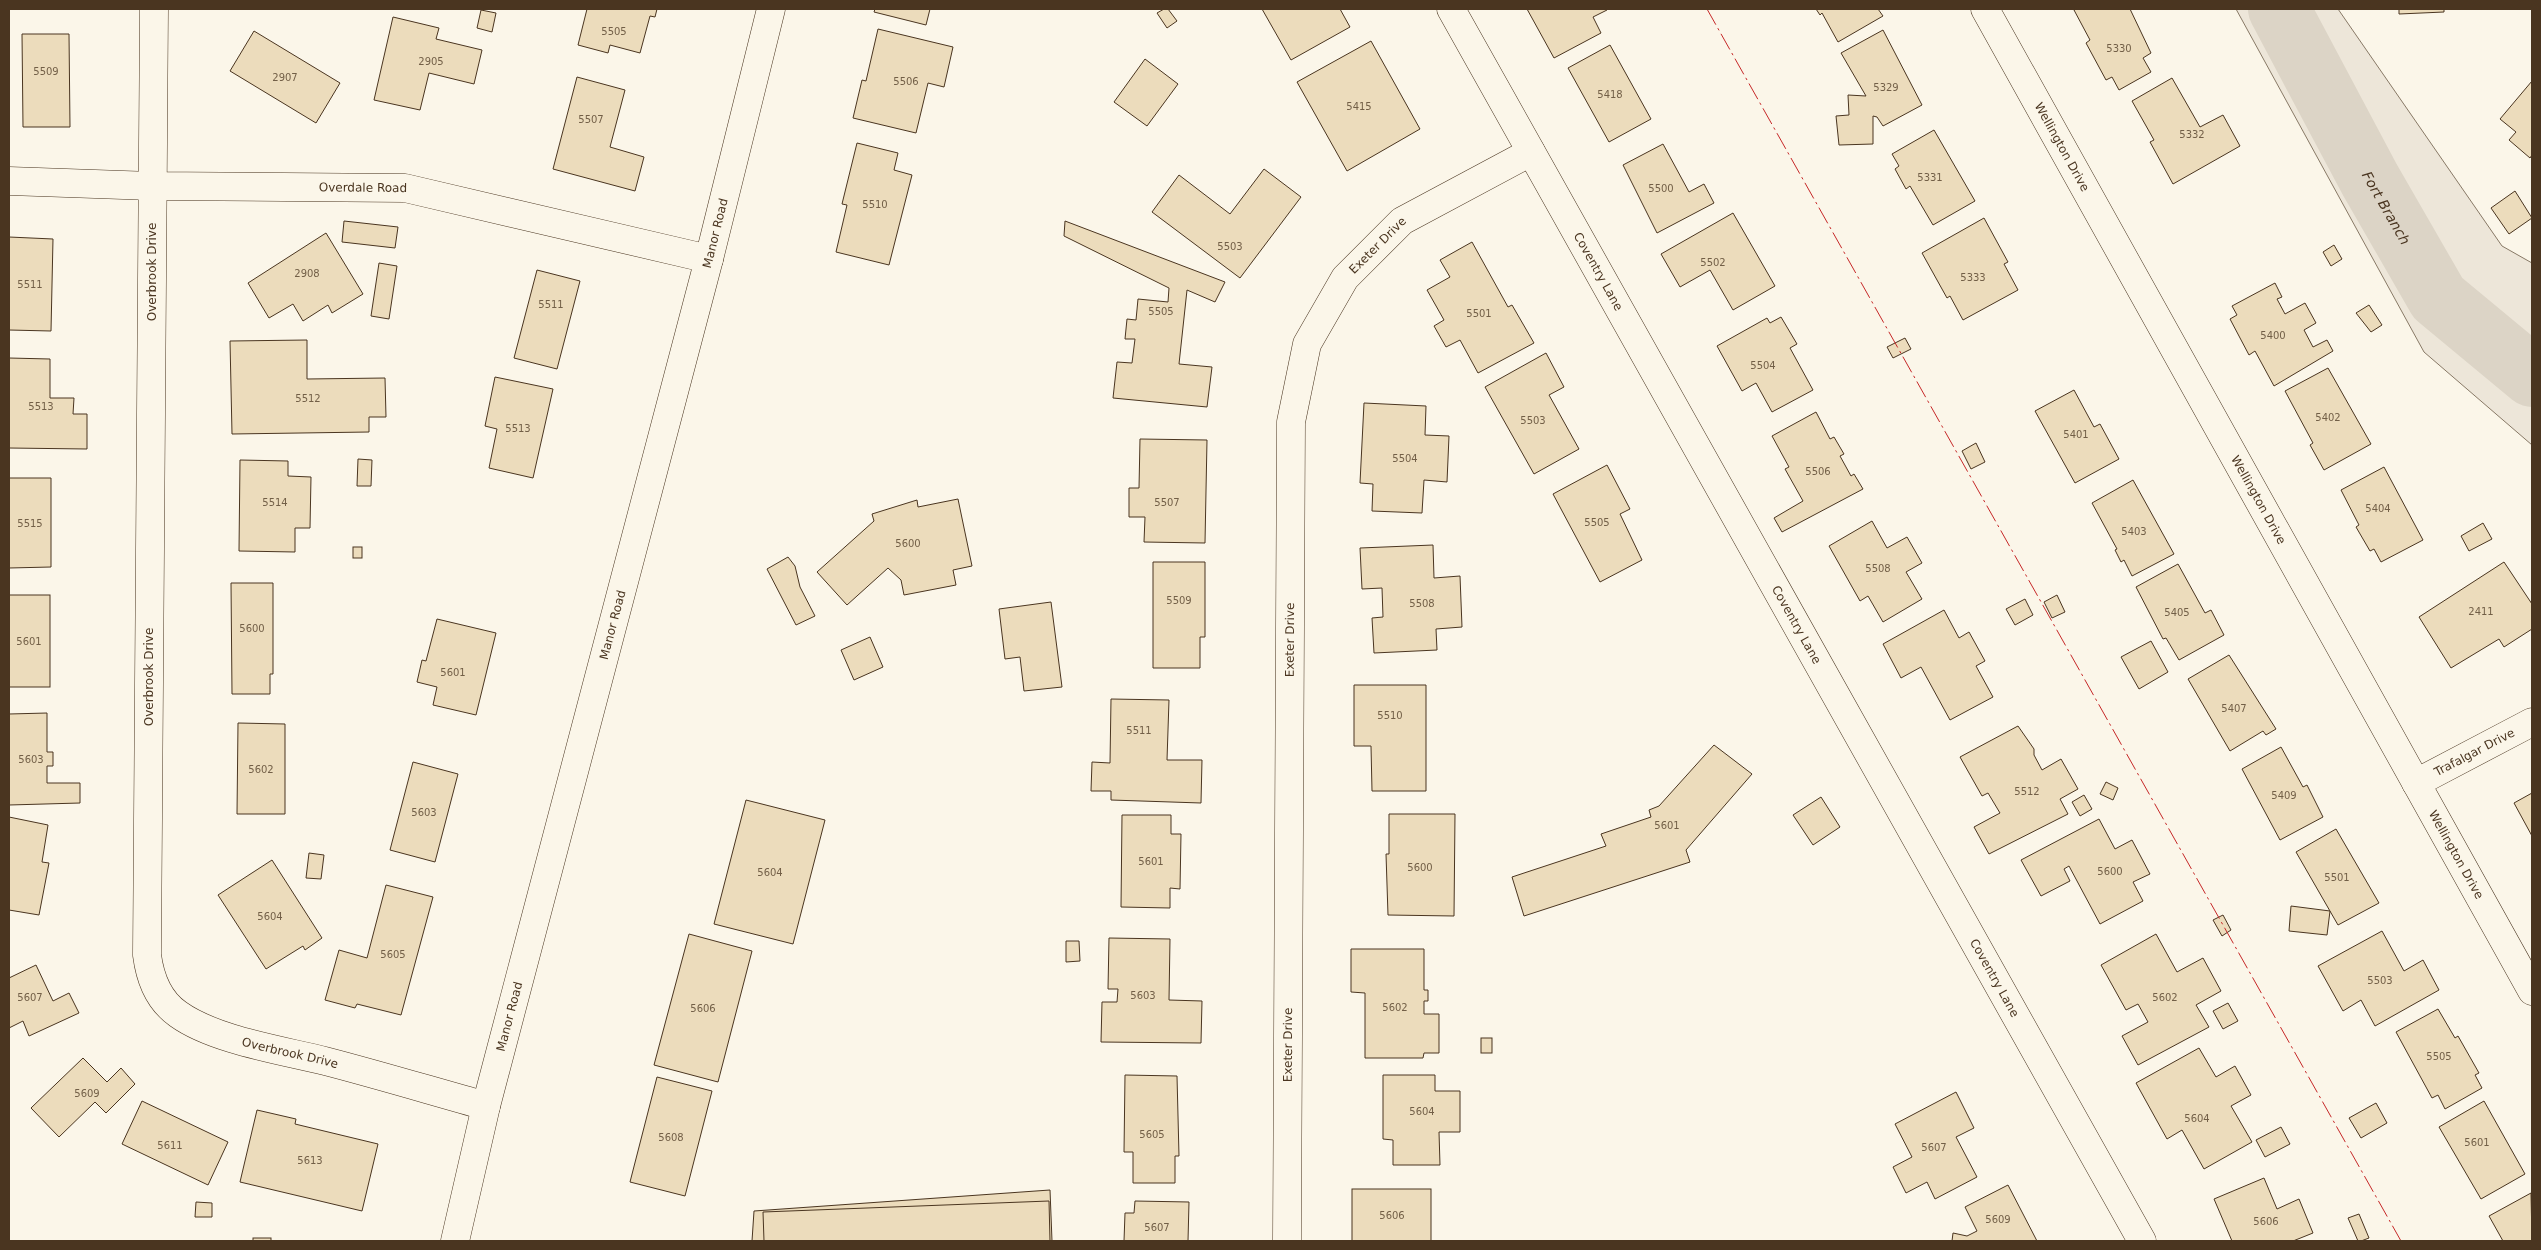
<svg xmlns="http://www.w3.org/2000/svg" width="2541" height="1250" viewBox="0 0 2541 1250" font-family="'DejaVu Sans',sans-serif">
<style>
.green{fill:#ede6d9;stroke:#887966}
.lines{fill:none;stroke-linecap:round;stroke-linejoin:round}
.river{stroke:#dcd4c6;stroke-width:62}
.building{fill:#ecdcbc;stroke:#4a3520}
.minor-casing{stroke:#4a3520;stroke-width:29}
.major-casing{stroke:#4a3520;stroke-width:29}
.minor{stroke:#fbf6e9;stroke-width:28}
.major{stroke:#fbf6e9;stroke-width:28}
.power{stroke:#c62828;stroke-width:1;stroke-dasharray:18 4 2.5 4;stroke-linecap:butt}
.labels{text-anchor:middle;stroke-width:4;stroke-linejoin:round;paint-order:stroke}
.number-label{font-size:10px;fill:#725f47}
.street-label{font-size:12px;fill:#4a3520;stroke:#fbf6e9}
.water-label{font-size:14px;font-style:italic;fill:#4a3520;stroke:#fbf6e9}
</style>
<rect width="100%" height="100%" fill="#fbf6e9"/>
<!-- green -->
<polygon class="green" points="2236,9 2338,9 2502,246 2532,263 2532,445 2424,352"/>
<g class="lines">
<!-- river -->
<path class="river" id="s1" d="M2279,9L2370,180L2438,298L2532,376"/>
</g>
<!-- building -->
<g class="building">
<polygon points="587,9 657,9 655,17 650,16 640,53 610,45 608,53 578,45"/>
<polygon points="875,9 930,9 926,25 874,12"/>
<polygon points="1164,9 1168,9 1177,21 1167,28 1157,13"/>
<polygon points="1262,9 1340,9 1350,27 1291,60"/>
<polygon points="1527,9 1606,9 1607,10 1593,17 1601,33 1554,58"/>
<polygon points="1816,9 1878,9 1883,16 1838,42 1822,13 1820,15"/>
<polygon points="2077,9 2130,9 2151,53 2143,58 2151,72 2119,90 2112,77 2106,80 2086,43 2090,40 2074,10"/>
<polygon points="2399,9 2444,9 2444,12 2399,14"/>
<polygon points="481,10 496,13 492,32 477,28"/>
<polygon points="393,17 439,28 436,39 482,50 474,84 429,73 420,110 374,100"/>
<polygon points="878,29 953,47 944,87 928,83 916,133 853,118 862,80 866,81"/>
<polygon points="1883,30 1922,105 1883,126 1877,117 1873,116 1873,144 1839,145 1836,116 1849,115 1848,95 1866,96 1841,53"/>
<polygon points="254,31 340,83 316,123 230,71"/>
<polygon points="22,34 69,34 70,127 23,127"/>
<polygon points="1371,41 1420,129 1347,171 1297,82"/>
<polygon points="1610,45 1651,119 1609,142 1568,68"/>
<polygon points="1145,59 1178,84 1147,126 1114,102"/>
<polygon points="577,77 625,90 610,147 644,157 635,191 553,169"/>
<polygon points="2172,78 2200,127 2223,115 2240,146 2173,184 2150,142 2154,140 2132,101"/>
<polygon points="2532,81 2532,155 2530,158 2509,140 2516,132 2500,119"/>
<polygon points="1934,130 1975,201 1933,225 1910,186 1906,189 1895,169 1899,166 1892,154"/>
<polygon points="857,143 898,153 894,170 912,175 889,265 836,252 847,205 842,204"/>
<polygon points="1663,144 1689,192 1704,184 1714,203 1657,233 1623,165"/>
<polygon points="1264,169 1301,197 1240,278 1152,212 1179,175 1230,214"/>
<polygon points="2515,191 2532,218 2509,234 2491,208"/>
<polygon points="1733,213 1775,286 1733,310 1710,270 1680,287 1661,254"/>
<polygon points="1984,218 2008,262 2004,264 2018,290 1963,320 1950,296 1947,298 1922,253"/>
<polygon points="344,221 398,227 395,248 342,242"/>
<polygon points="1065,221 1225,282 1215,302 1187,290 1179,364 1212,367 1207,407 1113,398 1117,362 1132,363 1135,339 1125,339 1127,319 1136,320 1138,299 1168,302 1169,288 1064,236"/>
<polygon points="326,233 363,294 332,313 328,305 303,321 293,304 269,318 248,283"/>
<polygon points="9,237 53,239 51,331 9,330"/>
<polygon points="1472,242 1508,307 1512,305 1534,343 1478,373 1460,340 1446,347 1434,326 1444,320 1427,290 1450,277 1440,260"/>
<polygon points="2334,245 2342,259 2331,266 2323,252"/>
<polygon points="379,263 397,266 389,319 371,316"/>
<polygon points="537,270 580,281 557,369 514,358"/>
<polygon points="2275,283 2282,297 2277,299 2285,314 2305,303 2316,323 2304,330 2313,347 2327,340 2333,351 2274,386 2255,351 2249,355 2230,319 2237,315 2232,306"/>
<polygon points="2369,305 2382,325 2371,332 2356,313"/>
<polygon points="1781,317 1797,344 1790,348 1813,390 1772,412 1756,383 1742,391 1717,346 1767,318 1770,323"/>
<polygon points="1905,338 1911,349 1893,358 1887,347"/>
<polygon points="307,340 307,379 385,378 386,417 369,417 369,432 232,434 230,341"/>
<polygon points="1546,353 1564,387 1549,395 1579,449 1534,474 1485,387"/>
<polygon points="9,358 50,359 50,398 74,398 73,414 87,414 87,449 9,448"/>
<polygon points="2328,368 2371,444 2324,470 2310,445 2313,443 2285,391"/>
<polygon points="495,377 553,389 533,478 489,468 497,429 485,426"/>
<polygon points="2074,390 2094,427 2100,424 2119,459 2075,483 2035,411"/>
<polygon points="1364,403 1426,406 1425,435 1449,436 1447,482 1424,480 1422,513 1372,511 1373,484 1360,483"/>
<polygon points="1816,412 1830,439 1834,437 1844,454 1840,456 1851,476 1854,474 1863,489 1782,532 1774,518 1803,501 1785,469 1789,467 1772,436"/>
<polygon points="1140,439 1207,440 1205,543 1144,542 1145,517 1129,517 1129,488 1139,488"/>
<polygon points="1976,443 1985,462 1971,469 1962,451"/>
<polygon points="358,459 372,460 371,486 357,486"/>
<polygon points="240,460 288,461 288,476 311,477 310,528 295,528 295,552 239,551"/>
<polygon points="1607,465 1630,509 1620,514 1642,560 1600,582 1553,494"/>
<polygon points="2384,467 2423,540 2381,562 2374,549 2370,551 2356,527 2359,525 2341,490"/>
<polygon points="9,478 51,478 51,567 9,568"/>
<polygon points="2133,480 2174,554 2132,576 2124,560 2121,562 2115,550 2117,549 2092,503"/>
<polygon points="958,499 972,566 953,570 956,585 904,595 901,580 888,568 847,605 817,572 874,521 872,514 917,500 918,507"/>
<polygon points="1872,521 1887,548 1907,537 1922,563 1906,572 1922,599 1883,622 1868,596 1860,601 1829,546"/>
<polygon points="2483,523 2492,539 2469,551 2461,536"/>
<polygon points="1433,545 1434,578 1460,576 1462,627 1436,629 1437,650 1374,653 1372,618 1383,617 1382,588 1362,589 1360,548"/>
<rect x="353" y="547" width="9" height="11"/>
<polygon points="788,557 795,566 800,587 815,616 796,625 767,569"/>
<polygon points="1153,562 1205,562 1205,637 1200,637 1200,668 1153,668"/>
<polygon points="2504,562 2532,604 2532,629 2504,647 2499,639 2451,668 2419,617"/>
<polygon points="2178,564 2205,613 2211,610 2224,635 2179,660 2166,638 2163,639 2136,587"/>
<polygon points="231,583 273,583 273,674 270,674 270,694 232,694"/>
<rect x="9" y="595" width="41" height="92"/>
<polygon points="2057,595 2065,612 2052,618 2044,602"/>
<polygon points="2025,599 2033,615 2015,625 2006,609"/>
<polygon points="1051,602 1062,687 1024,691 1020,657 1005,659 999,609"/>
<polygon points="1944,610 1959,638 1969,632 1985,661 1976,666 1993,697 1950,720 1921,667 1901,678 1883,644"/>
<polygon points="437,619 496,633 476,715 433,705 437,687 417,682 422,660 426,661"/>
<polygon points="870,637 883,667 854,680 841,650"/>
<polygon points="2151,641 2168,672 2139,689 2121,657"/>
<polygon points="2229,655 2276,729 2266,735 2263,731 2230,751 2188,679"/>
<polygon points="1354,685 1426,685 1426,791 1372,791 1371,746 1354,746"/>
<polygon points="1111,699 1169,700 1167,760 1202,760 1201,803 1111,800 1111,791 1091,791 1092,762 1110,763"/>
<polygon points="47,713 47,752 53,752 53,766 47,766 47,783 80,783 80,803 9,805 9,714"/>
<polygon points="238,723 285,724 285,814 237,814"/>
<polygon points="2018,726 2034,749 2034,755 2042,770 2061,759 2078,789 2060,799 2068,814 1989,854 1974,827 2000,813 1988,793 1982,796 1960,757"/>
<polygon points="1714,745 1752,774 1686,850 1690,862 1524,916 1512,877 1606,846 1601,834 1651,817 1649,810 1659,806"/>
<polygon points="2281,747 2303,787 2307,785 2323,817 2280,840 2242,769"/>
<polygon points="413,762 458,774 435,862 390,850"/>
<polygon points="2106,782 2118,788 2113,800 2100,794"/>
<polygon points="2532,793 2532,836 2514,803"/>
<polygon points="2084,795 2092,809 2080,816 2072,802"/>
<polygon points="1821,797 1840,827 1813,845 1793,815"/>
<polygon points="746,800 825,820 793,944 714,924"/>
<polygon points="1389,814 1455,814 1454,916 1388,915 1386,854 1389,854"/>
<polygon points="1122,815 1171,815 1171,834 1181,834 1180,889 1170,888 1170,908 1121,907"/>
<polygon points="9,817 48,825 42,862 49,863 39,915 9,910"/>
<polygon points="2099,819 2115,849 2132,840 2150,874 2133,882 2143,901 2100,924 2069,866 2064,869 2070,881 2041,896 2021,860"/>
<polygon points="2336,829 2379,903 2338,925 2296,852"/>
<polygon points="309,853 324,855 321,879 306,878"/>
<polygon points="272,860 322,938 305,950 303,946 266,969 218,895"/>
<polygon points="386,885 433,897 401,1015 357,1004 355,1008 325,1000 339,950 367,958"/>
<polygon points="2291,906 2330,911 2327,935 2289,931"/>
<polygon points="2223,915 2231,930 2222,936 2213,920"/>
<polygon points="2382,931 2404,971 2423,960 2439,990 2375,1026 2361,1000 2343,1011 2318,966"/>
<polygon points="689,934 752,951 718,1082 654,1065"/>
<polygon points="2156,934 2177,972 2203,958 2221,991 2196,1005 2209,1027 2138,1065 2122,1036 2148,1022 2138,1004 2126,1010 2101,965"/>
<polygon points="1109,938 1170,939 1169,1000 1202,1001 1201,1043 1101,1042 1102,1002 1117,1002 1118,989 1108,989"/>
<polygon points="1066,941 1079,941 1080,961 1066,962"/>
<polygon points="1351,949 1424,949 1424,990 1428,990 1428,1001 1424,1001 1424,1014 1439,1014 1439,1053 1424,1053 1423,1058 1365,1058 1365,993 1351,992"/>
<polygon points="36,965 53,1001 69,993 79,1013 29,1036 23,1021 9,1028 9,978"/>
<polygon points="2228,1003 2238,1021 2223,1029 2213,1011"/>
<polygon points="2438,1009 2455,1038 2458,1036 2479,1073 2475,1075 2482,1088 2445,1109 2438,1095 2432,1098 2396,1032"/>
<rect x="1481" y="1038" width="11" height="15"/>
<polygon points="2199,1048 2216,1077 2235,1066 2251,1095 2231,1106 2252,1142 2204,1169 2182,1130 2167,1139 2136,1083"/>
<polygon points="83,1058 107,1082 121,1068 135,1084 106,1113 95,1102 59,1137 31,1108"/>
<polygon points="1125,1075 1177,1076 1179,1156 1175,1156 1175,1183 1133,1183 1133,1152 1124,1152"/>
<polygon points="1383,1075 1435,1075 1435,1091 1460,1091 1460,1132 1439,1132 1440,1165 1393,1165 1393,1140 1383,1139"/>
<polygon points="657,1077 712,1091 685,1196 630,1182"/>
<polygon points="1956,1092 1974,1128 1956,1137 1977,1177 1935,1199 1927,1182 1906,1193 1893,1167 1912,1157 1895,1124"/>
<polygon points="142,1101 228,1142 208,1185 122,1144"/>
<polygon points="2484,1101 2525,1174 2481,1199 2439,1127"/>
<polygon points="2376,1103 2387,1123 2361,1138 2349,1118"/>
<polygon points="257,1110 296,1119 295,1124 378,1144 362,1211 240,1182"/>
<polygon points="2281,1127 2290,1144 2265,1157 2256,1140"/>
<polygon points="2264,1178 2277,1209 2299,1199 2313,1233 2293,1241 2232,1241 2214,1199"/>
<polygon points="2008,1185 2037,1241 1952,1241 1953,1233 1967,1236 1977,1231 1965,1207"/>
<rect x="1352" y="1189" width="79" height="52"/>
<polygon points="1050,1190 1052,1241 752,1241 754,1211"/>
<polygon points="2531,1193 2532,1241 2503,1241 2489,1216"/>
<polygon points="1049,1201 1050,1241 764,1241 763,1212"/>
<polygon points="1135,1201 1189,1202 1188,1241 1124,1241 1125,1213 1134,1213"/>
<polygon points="196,1202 212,1203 212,1217 195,1217"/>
<polygon points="2359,1214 2369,1238 2361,1241 2358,1241 2348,1218"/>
<rect x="253" y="1238" width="18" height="3"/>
</g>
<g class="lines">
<defs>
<g id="minor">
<path id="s2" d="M154,9L147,955C150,978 158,1000 178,1014C214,1040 281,1050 325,1061C379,1075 432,1091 486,1106"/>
<path id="s3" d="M1451,9L2142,1241"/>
<path id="s4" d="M1985,9L2532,991"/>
<path id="s5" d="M9,181L152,186L405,188L709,259"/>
<path id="s6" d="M2416,783L2532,722"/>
<path id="s7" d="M1287,1241L1291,422L1307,344L1345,278L1402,221L1531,152"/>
</g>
<g id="major">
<path id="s8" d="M455,1241L486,1106L709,259L771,9"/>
</g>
</defs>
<!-- minor casing -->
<use href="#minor" class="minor-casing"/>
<!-- major casing -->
<use href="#major" class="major-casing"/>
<!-- minor -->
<use href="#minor" class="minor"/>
<!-- major -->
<use href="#major" class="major"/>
<!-- power -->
<polyline class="power" points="1707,9 2401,1241"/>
</g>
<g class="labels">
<!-- number labels -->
<g class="number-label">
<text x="614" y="35">5505</text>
<text x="2119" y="52">5330</text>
<text x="431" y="65">2905</text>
<text x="46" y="75">5509</text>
<text x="285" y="81">2907</text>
<text x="906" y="85">5506</text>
<text x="1886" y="91">5329</text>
<text x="1610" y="98">5418</text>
<text x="1359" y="110">5415</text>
<text x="591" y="123">5507</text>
<text x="2192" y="138">5332</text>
<text x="1930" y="181">5331</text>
<text x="1661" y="192">5500</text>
<text x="875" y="208">5510</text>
<text x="1230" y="250">5503</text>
<text x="1713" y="266">5502</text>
<text x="307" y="277">2908</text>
<text x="1973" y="281">5333</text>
<text x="30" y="288">5511</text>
<text x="551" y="308">5511</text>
<text x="1161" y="315">5505</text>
<text x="1479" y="317">5501</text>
<text x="2273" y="339">5400</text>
<text x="1763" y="369">5504</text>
<text x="308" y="402">5512</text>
<text x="41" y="410">5513</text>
<text x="2328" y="421">5402</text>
<text x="1533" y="424">5503</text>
<text x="518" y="432">5513</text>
<text x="2076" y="438">5401</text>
<text x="1405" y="462">5504</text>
<text x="1818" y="475">5506</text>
<text x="275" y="506">5514</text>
<text x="1167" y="506">5507</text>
<text x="2378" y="512">5404</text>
<text x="1597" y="526">5505</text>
<text x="30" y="527">5515</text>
<text x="2134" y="535">5403</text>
<text x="908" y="547">5600</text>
<text x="1878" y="572">5508</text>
<text x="1179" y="604">5509</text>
<text x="1422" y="607">5508</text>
<text x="2481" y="615">2411</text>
<text x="2177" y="616">5405</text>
<text x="252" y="632">5600</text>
<text x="29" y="645">5601</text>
<text x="453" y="676">5601</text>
<text x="2234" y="712">5407</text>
<text x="1390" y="719">5510</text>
<text x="1139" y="734">5511</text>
<text x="31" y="763">5603</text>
<text x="261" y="773">5602</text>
<text x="2027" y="795">5512</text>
<text x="2284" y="799">5409</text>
<text x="424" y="816">5603</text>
<text x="1667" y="829">5601</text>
<text x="1151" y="865">5601</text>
<text x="1420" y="871">5600</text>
<text x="2110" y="875">5600</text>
<text x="770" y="876">5604</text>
<text x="2337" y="881">5501</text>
<text x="270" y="920">5604</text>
<text x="393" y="958">5605</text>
<text x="2380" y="984">5503</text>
<text x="1143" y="999">5603</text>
<text x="30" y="1001">5607</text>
<text x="2165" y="1001">5602</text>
<text x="1395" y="1011">5602</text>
<text x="703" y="1012">5606</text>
<text x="2439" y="1060">5505</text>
<text x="87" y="1097">5609</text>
<text x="1422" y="1115">5604</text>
<text x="2197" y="1122">5604</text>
<text x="1152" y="1138">5605</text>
<text x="671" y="1141">5608</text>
<text x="2477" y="1146">5601</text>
<text x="170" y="1149">5611</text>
<text x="1934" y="1151">5607</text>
<text x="310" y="1164">5613</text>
<text x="1392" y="1219">5606</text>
<text x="1998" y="1223">5609</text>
<text x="2266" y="1225">5606</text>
<text x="1157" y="1231">5607</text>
</g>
<!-- street labels -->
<g class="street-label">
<text dy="4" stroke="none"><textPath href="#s4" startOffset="158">Wellington Drive</textPath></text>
<text dy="4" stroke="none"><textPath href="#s5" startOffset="354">Overdale Road</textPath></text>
<text dy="4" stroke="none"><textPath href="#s8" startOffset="1041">Manor Road</textPath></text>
<text dy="4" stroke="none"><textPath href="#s7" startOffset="1021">Exeter Drive</textPath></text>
<text transform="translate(152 272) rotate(-90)" y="4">Overbrook Drive</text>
<text dy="4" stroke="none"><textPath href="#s3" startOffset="301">Coventry Lane</textPath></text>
<text dy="4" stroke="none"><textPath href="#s4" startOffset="562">Wellington Drive</textPath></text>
<text dy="4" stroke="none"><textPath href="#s8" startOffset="636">Manor Road</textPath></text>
<text dy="4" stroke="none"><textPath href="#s3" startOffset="706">Coventry Lane</textPath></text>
<text dy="4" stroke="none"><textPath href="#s7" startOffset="601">Exeter Drive</textPath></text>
<text transform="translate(149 677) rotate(-90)" y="4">Overbrook Drive</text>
<text dy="4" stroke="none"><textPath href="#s6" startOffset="66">Trafalgar Drive</textPath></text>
<text dy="4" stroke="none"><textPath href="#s4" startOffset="968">Wellington Drive</textPath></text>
<text dy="4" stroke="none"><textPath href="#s3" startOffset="1111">Coventry Lane</textPath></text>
<text dy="4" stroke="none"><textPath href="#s8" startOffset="231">Manor Road</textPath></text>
<text dy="4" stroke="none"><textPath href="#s7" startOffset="196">Exeter Drive</textPath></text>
<text dy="4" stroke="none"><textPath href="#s2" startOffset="1134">Overbrook Drive</textPath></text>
</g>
<!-- water labels -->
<g class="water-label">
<text dy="5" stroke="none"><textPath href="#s1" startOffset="226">Fort Branch</textPath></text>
</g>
</g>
<!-- border -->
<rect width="2541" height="1250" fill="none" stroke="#4a3520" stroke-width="20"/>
</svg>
